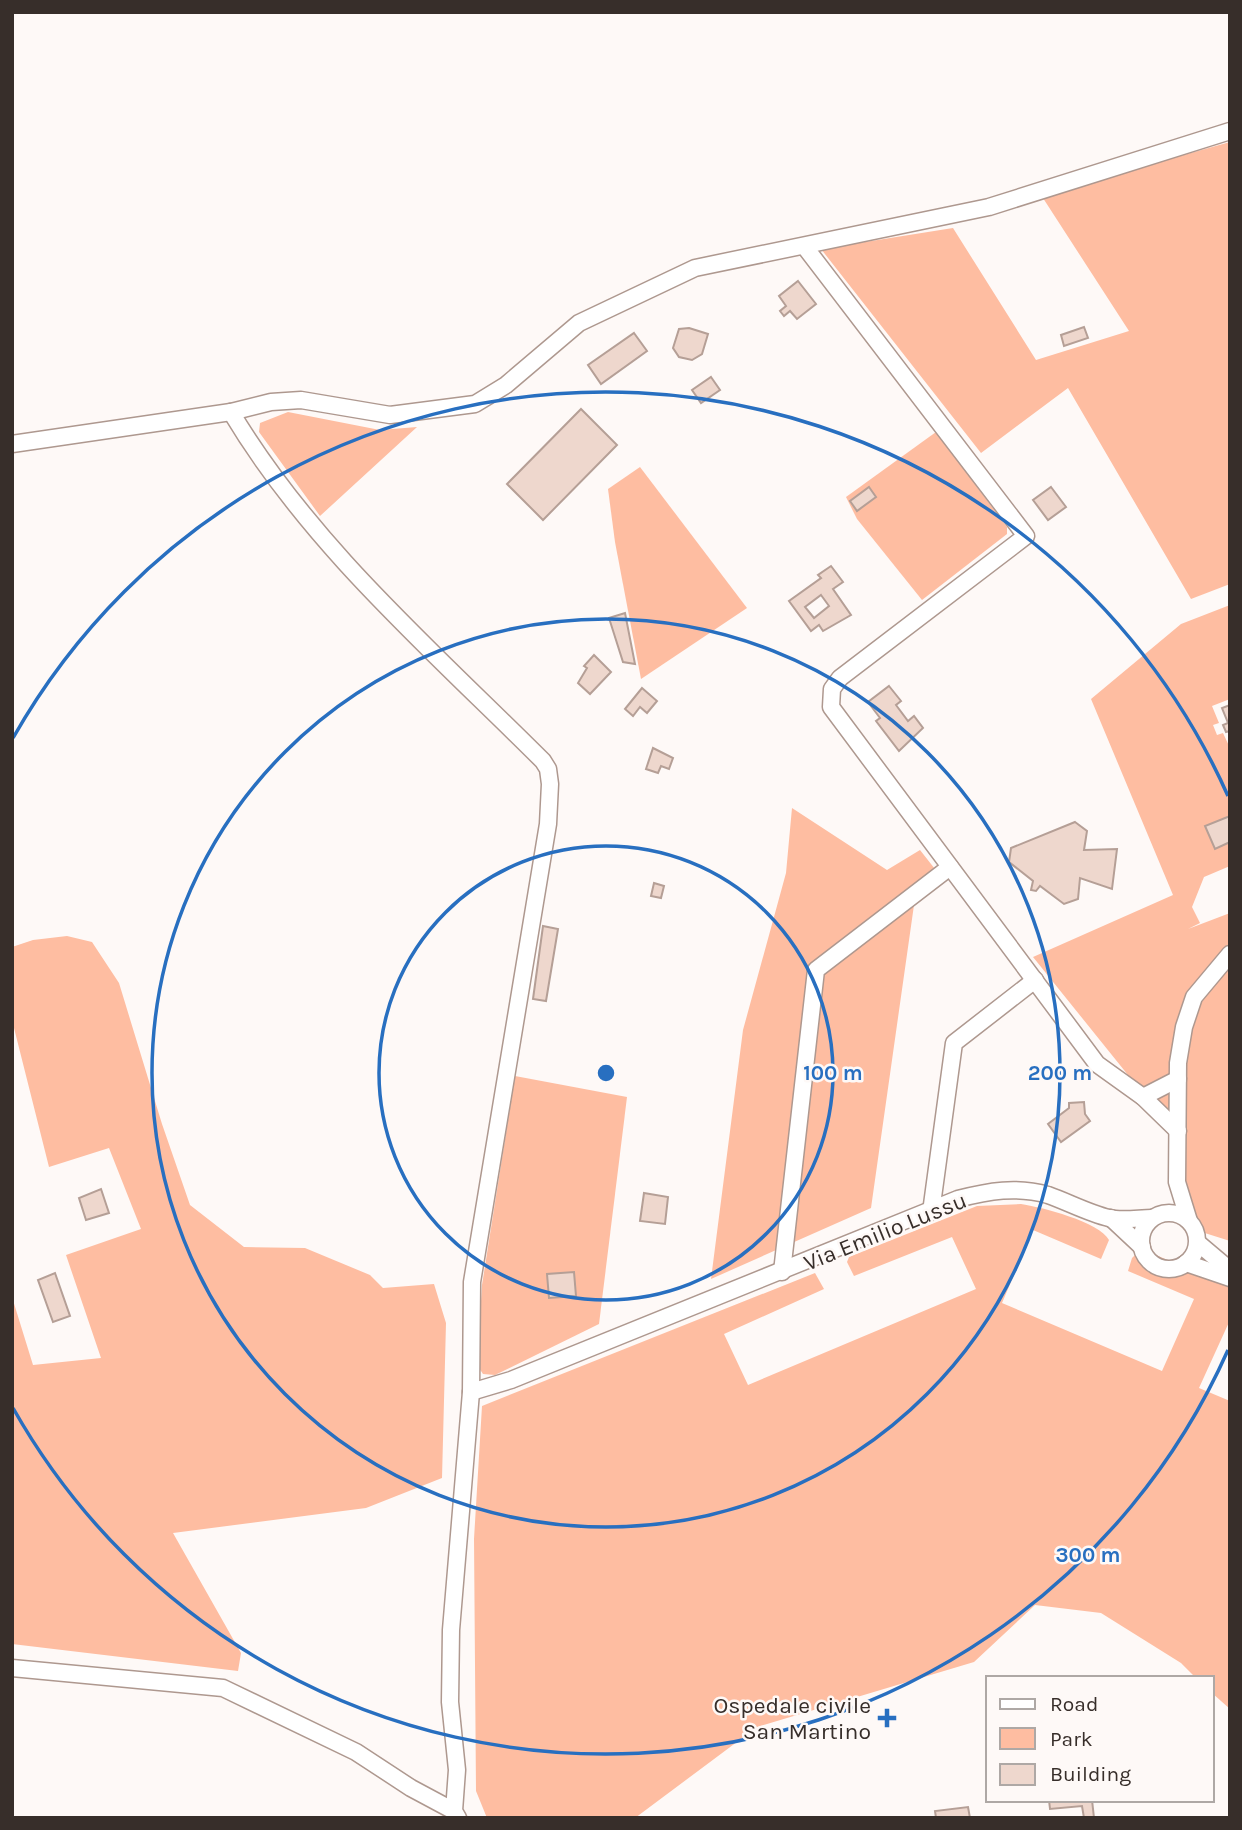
<svg xmlns="http://www.w3.org/2000/svg" width="1242" height="1830" viewBox="0 0 1242 1830" font-family="Karla,sans-serif">
<style>
.green{fill:#febda1}
.building{fill:#eed7cd;stroke:#b59f96;stroke-width:2;fill-rule:evenodd}
.lines{fill:none;stroke-linecap:round;stroke-linejoin:round}
.minor-casing{stroke:#ae988f;stroke-width:19}
.minor{stroke:#fff;stroke-width:16}
.ring{fill:none;stroke:#286fc0;stroke-width:3.5}
.poi-dot{fill:#286fc0;stroke:#fef9f7;stroke-width:2.5}
.labels{text-anchor:middle;stroke-width:5;stroke-linejoin:round;paint-order:stroke}
.street-label{font-size:23px;fill:#372e2a;stroke:#fef9f7}
.poi-label{font-size:23px;fill:#372e2a;stroke:#fef9f7;text-anchor:end}
.centre{fill:#286fc0;stroke:#fef9f7;stroke-width:3.5}
.ring-label{font-size:21px;text-anchor:middle;font-weight:bold;fill:#286fc0;stroke:#fef9f7;stroke-width:5;stroke-linejoin:round;paint-order:stroke}
</style>
<rect width="100%" height="100%" fill="#fef9f7"/>
<!-- green -->
<g class="green">
<polygon points="1230,142 1230,584 1191,599 1068,388 981,453 821,249 953,228 1036,360 1129,331 1041,195"/>
<polygon points="288,412 380,430 417,427 320,516 259,432 260,423"/>
<polygon points="936,432 1007,527 1007,534 922,600 857,519 846,497"/>
<polygon points="640,467 747,608 641,679 615,542 608,489"/>
<polygon points="1230,605 1230,699 1212,706 1219,723 1213,725 1217,735 1223,733 1230,748 1230,866 1204,877 1192,907 1200,923 1188,929 1230,913 1230,1241 1189,1228 1185,1181 1165,1121 1033,957 1173,895 1091,699 1181,624"/>
<polygon points="792,808 887,870 920,850 942,878 915,898 871,1208 711,1279 743,1030 786,873"/>
<polygon points="67,936 92,942 119,983 162,1124 190,1205 244,1247 305,1248 370,1275 383,1288 434,1284 446,1323 442,1478 366,1508 173,1533 241,1653 238,1671 12,1644 12,1297 33,1365 101,1358 66,1255 141,1229 109,1148 49,1167 12,1020 12,947 33,940"/>
<polygon points="515,1076 627,1097 599,1324 495,1375 483,1374 477,1365 482,1285"/>
<path d="M1021,1204C1041,1207 1100,1222 1109,1240L1101,1259L1033,1230L1002,1303L1162,1371L1194,1299L1128,1271L1132,1258L1139,1251L1145,1250L1230,1288V1320L1199,1388L1230,1401V1709L1212,1693V1678H1196L1181,1663L1101,1613L1035,1605L974,1662L757,1727L635,1818H487L476,1791L474,1539L482,1406L815,1273L824,1289L724,1334L748,1385L976,1289L952,1237L854,1276L847,1262L849,1257L977,1206Z"/>
</g>
<!-- building -->
<g class="building">
<polygon points="798,281 816,304 797,319 790,311 784,316 780,311 786,306 779,296"/>
<polygon points="1084,327 1088,338 1064,346 1061,335"/>
<polygon points="689,328 708,334 702,354 692,360 679,357 673,348 679,329"/>
<polygon points="634,333 647,351 601,384 588,365"/>
<polygon points="711,377 720,390 701,403 692,390"/>
<polygon points="581,409 617,445 543,520 507,484"/>
<polygon points="869,487 876,497 857,511 850,501"/>
<polygon points="1051,487 1066,507 1048,520 1033,500"/>
<path d="M831,566L843,582L833,589L851,615L823,631L819,625L811,631L789,601L821,578L818,575ZM821,595L829,606L814,618L805,607Z"/>
<polygon points="625,613 635,664 623,662 609,618"/>
<polygon points="594,655 611,672 590,694 578,683 587,668 584,666"/>
<polygon points="889,686 901,701 896,705 908,721 914,716 923,728 899,751 876,721 880,718 868,702"/>
<polygon points="642,688 657,701 647,713 640,707 633,716 625,709"/>
<polygon points="1230,705 1230,731 1226,732 1223,725 1228,723 1222,708"/>
<polygon points="653,748 673,758 669,769 661,766 658,773 646,769"/>
<polygon points="1230,816 1230,842 1215,849 1205,826"/>
<polygon points="1075,822 1087,831 1084,850 1117,849 1112,889 1080,878 1078,899 1064,904 1040,886 1036,891 1031,890 1033,881 1009,862 1011,848"/>
<polygon points="654,883 664,886 661,898 651,896"/>
<polygon points="543,926 558,929 546,1001 533,999"/>
<polygon points="1084,1102 1085,1114 1090,1121 1061,1142 1048,1124 1069,1108 1069,1103"/>
<polygon points="101,1189 109,1213 86,1220 79,1198"/>
<polygon points="644,1193 668,1197 665,1224 640,1221"/>
<polygon points="574,1272 576,1296 549,1298 547,1274"/>
<polygon points="55,1273 70,1316 53,1322 38,1280"/>
<polygon points="1049,1800 1092,1800 1094,1818 1084,1818 1082,1806 1050,1809"/>
<polygon points="968,1807 970,1818 936,1818 935,1811"/>
</g>
<g class="lines">
<defs>
<g id="minor">
<polyline points="805,247 1026,536 840,678 832,689 831,707 1097,1064 1143,1097 1178,1131"/>
<path d="M231,412C311,546 433,651 543,761L548,769L550,784L548,824L472,1282L471,1392L451,1630L450,1702L457,1770L454,1811L458,1818"/>
<polyline points="12,444 231,412 271,402 301,400 390,415 475,404 506,385 579,323 695,268 989,207 1230,131"/>
<polyline points="1143,1097 1178,1079"/>
<polyline points="931,1212 954,1043 1035,980"/>
<circle cx="1169" cy="1241" r="28"/>
<polyline points="1111,1218 1142,1247"/>
<polyline points="1189,1221 1177,1182 1178,1063 1184,1027 1194,997 1230,954"/>
<polyline points="1198,1243 1230,1270"/>
<polyline points="1186,1263 1230,1278"/>
<polyline points="782,1272 816,970 950,867"/>
<path d="M471,1392L511,1380L958,1199C988,1191 1017,1186 1048,1195C1068,1202 1088,1213 1109,1218C1122,1221 1139,1218 1152,1218"/>
<polyline points="12,1668 223,1688 356,1752 411,1788 454,1811"/>
</g>
</defs>
<!-- minor casing -->
<use href="#minor" class="minor-casing"/>
<!-- minor -->
<use href="#minor" class="minor"/>
</g>
<!-- distance rings -->
<g class="ring">
<circle cx="606" cy="1073" r="227"/>
<circle cx="606" cy="1073" r="454"/>
<path d="M1228 1350A681 681 0 0 1 13 1408M13 738A681 681 0 0 1 1228 796"/>
</g>
<!-- markers -->
<path class="poi-dot" d="M883.5 1707.5h7v7h7v7h-7v7h-7v-7h-7v-7h7z"/>
<g class="labels">
<!-- street labels -->
<g class="street-label">
<text transform="translate(885 1231) rotate(-22)" y="8">Via Emilio Lussu</text>
</g>
<!-- poi labels -->
<g class="poi-label">
<text x="871" y="1713">Ospedale civile<tspan x="871" dy="26">San Martino</tspan></text>
</g>
</g>
<circle cx="606" cy="1073" r="10" class="centre"/>
<g class="ring-label">
<text x="833" y="1080">100 m</text>
<text x="1060" y="1080">200 m</text>
<text x="1088" y="1562">300 m</text>
</g>
<!-- border -->
<rect width="1242" height="1830" fill="none" stroke="#372e2a" stroke-width="28"/>
<!-- legend -->
<rect x="986" y="1676" width="228" height="126" fill="#fef9f7" stroke="#aea8a5" stroke-width="2"/>
<rect x="1000" y="1699" width="35" height="10" fill="#ffffff" stroke="#aea8a5" stroke-width="2"/>
<text x="1050" y="1711" font-size="21" fill="#372e2a">Road</text>
<rect x="1000" y="1728" width="35" height="21" fill="#febda1" stroke="#aea8a5" stroke-width="2"/>
<text x="1050" y="1746" font-size="21" fill="#372e2a">Park</text>
<rect x="1000" y="1764" width="35" height="21" fill="#eed7cd" stroke="#aea8a5" stroke-width="2"/>
<text x="1050" y="1781" font-size="21" fill="#372e2a">Building</text>
</svg>
